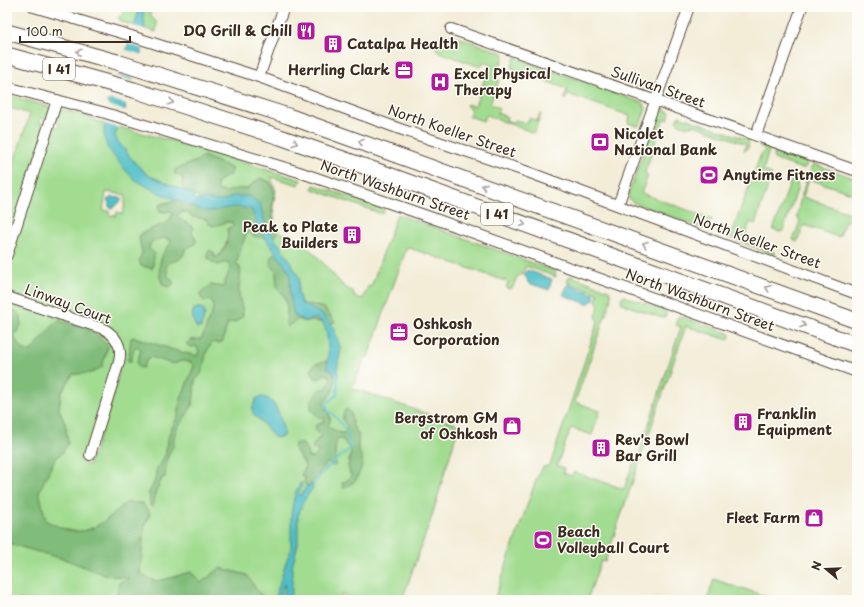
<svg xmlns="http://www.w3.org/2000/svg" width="864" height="607" viewBox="0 0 864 607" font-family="'Playpen Sans',sans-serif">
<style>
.green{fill:#a1dc90;stroke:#6e8357;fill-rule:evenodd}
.forest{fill:#80bc7a;stroke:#5e734c}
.water{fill:#4fbdc7;stroke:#457472}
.pier{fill:#f3edd8}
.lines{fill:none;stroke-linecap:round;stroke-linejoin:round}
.stream{stroke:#4fbdc7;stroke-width:2}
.minor-casing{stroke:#57473a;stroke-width:12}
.highway-casing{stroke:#57473a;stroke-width:17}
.minor{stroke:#fff;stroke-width:10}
.highway{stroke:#fff;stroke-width:15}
.oneway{stroke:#a79f9a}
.labels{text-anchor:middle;stroke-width:3;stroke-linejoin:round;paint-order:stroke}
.shield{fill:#fdfcf7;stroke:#75695f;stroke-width:1}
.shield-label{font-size:13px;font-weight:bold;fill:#3b2a1e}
.poi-label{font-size:14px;font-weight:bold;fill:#3b2a1e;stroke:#fdfcf7;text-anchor:start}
.street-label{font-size:14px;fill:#3b2a1e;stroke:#fdfcf7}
</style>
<rect width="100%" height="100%" fill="#fdfcf7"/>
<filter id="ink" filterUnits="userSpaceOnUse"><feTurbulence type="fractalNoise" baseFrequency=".025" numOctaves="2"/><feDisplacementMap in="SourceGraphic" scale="8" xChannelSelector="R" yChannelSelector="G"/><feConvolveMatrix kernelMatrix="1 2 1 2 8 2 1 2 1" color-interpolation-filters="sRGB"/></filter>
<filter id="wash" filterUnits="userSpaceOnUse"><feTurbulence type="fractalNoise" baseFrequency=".012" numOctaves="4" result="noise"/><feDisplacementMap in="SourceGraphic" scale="16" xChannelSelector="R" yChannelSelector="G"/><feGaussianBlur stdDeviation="0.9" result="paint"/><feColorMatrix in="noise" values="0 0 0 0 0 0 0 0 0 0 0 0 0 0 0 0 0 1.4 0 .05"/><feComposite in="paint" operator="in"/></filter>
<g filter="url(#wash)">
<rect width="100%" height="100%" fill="#f3edd8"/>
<!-- green -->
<g class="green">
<polygon points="125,7 151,7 151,16 157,23 156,32 122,22 118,18 125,12"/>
<path d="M443,33L448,36H455L503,53L504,56L495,78L499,80L490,104L499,108L497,113L507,117L506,120L514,123L515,120L527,123L529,118L537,121L540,114H541L534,133L486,115L483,121L469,116L471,109L466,106L467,104L475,106L490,64L483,62L481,67L439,52L436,49C437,42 438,37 443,33Z"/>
<polygon points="515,57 643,103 646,109 640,125 637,126 628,123 630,116 568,94 566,99 564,99 567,89 511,68"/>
<polygon points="7,95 50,107 47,120 41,118 40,123 46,125 7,245 7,182 30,114 7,107"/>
<path d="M60,109L93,118V120L99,122L176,142L301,180L299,185L271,177L276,191L273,207L275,227L280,232L303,244L316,255L338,280L346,288L354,292L353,296L363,299L368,286L371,287L397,214L555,271L556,277L526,266L522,274L517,277L513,287L510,289L506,288L508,282L407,247L368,357L365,358L352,388L459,425L431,519L402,600H363L343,595L338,598V600H266L256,589L247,575L221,568L201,583L191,572L163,580L154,581L140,574L144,528L150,514L142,503H126C111,516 94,534 72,531C64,530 54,524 46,521L39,491L55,459L63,452L68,443L65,423L59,410L61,393L73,374L91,373L102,367L108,346L92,331L58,320L31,351L22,350L14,337L21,325V316L17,312L7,309V300L91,327C99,330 109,334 113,342C122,360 97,423 91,443C88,449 83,456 84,463L87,465H89C98,441 136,350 115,332C104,322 86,319 73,315C54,310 22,303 7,292V261L23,216L51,125L58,128L59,122L57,120ZM203,156L231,168V174L217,182V189C225,194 229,191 237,189C240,188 243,189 247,189L260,178L270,182L274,191L272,208L274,226L277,233L272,239L253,236L250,231L247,232L243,242L236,264L239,265C243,274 238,283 239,293C239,301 243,307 243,315L238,321L227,324L223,341L219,343L213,342C200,355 209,370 195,380C194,389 195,396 192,405C186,420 171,428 174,445C168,450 165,469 165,477L162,478L155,493L153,506H151L149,492L154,483L157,468L161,464L166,453V446L168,445C167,434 173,427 177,418C180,411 179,403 182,396C186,386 190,376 194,366L191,362L181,361L173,364L151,357L147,359L143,368L139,367L137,362L141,350L138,347H135C132,352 133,356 131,361L129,362L127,360L129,355L131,338L134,337L174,350L197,356L199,351L196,345L191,347L186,344L191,340L201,339C207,331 205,328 208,321C212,314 216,307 211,300L204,301L201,298L200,294L211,285L223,287L231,267L230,264L226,262L218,265C213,262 208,261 207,254L210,250L214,253V257H218C224,247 230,241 227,229L233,226L232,222H227L213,226L208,223L206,219L193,217L186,212L180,213L177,216C182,223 187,222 193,227L192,232L196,240L195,244L185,249L184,255L178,260L170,262L166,267L168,276L174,283L170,287L163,285C156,272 160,253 171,243L169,239L162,238L151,242L149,248L154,253L152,268L141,266L139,260L142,253L139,237L142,233L168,222L173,214L172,211L163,212L159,211L160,205L168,202L177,201L185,207L198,206L199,197L188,193L182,186L183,177L174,173L176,169L197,161ZM106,192L126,195L123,214L117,212L116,216L109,215V211L103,210ZM276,253L282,260L297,281L298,300L306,305L309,304L324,308L335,322C328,326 322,322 314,321C306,320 308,324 298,319L288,326L286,325C287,309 290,300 277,288L276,271L270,264L271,257ZM199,308L203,309L205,314L201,328H197C193,322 191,316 194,309ZM325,361L330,362C337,382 337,387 324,403C325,415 334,412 328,427L340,433H345L347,426C342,421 342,416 345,410H348L351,414L352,424L358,434V449L362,458V466L356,480L351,484L343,488L342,483L347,481L351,476L348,466L351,451L342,439H337C335,448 334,455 336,464L333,466L328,462L309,486H306L304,482L305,478L302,475L305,468L304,463L294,448L296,443L303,444L307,450V457L313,458L318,453L316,449H312L314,444L321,435L316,431V425L324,422V417H318L311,410V401L320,389H326L331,381L329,375L325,374L320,378H315L311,370L315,364ZM260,397C277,397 281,420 284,433L283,436L275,438L262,422L254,415L252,409L256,400Z"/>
<path d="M660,109L670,112L668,120L664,118L645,172L648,176L641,193L712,219L708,227L704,229L632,202C626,197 629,191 632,184L658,112Z"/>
<path d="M679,116L749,140L748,148L744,151L746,144L694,125C686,127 682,127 676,121Z"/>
<polygon points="760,144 770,147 763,171 772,174 755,224 750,222 744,240 773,251 775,255 717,233 718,227 723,226 729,231 735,230 734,227 761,154 765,150 764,148 759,146"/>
<polygon points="777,150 807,161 806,167 802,169 774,159 774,154"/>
<path d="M814,164L857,179V195L809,179L803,197L853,214L851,218L844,223L840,236L838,237L804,225L797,242L793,240L800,221L797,217C799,202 806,176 814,164Z"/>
<polygon points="791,181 797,183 798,187 783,231 780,232 773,230"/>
<polygon points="314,185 383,208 384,212 382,214 312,189"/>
<path d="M571,276L609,290L611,294L610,302L575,402L600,411L592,435L571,428L557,465L564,468L563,473L572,476L574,472L624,489L634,461L637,460L681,327L676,325L677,319L679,316L729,333L730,338L728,340L686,326L605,562L601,561L587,600H494L536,480L543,467L548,466L551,462L598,321C592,312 604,308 596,301L598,293L567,282L569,277Z"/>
<polygon points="624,296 666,311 666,316 662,318 623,304 621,301 622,297"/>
<polygon points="7,543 67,560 105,575 131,578 119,582 116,600 7,600"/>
<polygon points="714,579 741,589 742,588 776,600 715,600 708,598"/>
</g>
<!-- forest -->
<g class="forest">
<path d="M203,156L231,168V174L217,182V189C225,194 229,191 237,189C240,188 243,189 247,189L260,178L270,182L274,191L272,208L274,226L277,233L272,239L253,236L250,232H247L243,242L236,264L239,265C243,274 238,283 239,293C239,301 243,307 243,315L238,321L227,324L223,341L219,343L213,342C200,355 209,370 195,380C194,389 195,396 192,405C186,420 171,429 174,446C167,451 165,469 165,477L162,478L155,493L153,506H150L149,492L154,483L157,468L161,464L166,453V445H168C167,434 173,427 177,418C180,411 179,403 182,396C186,386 190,376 194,366L191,362L181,361L173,364L151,357L147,359L143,368L138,367L137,362L141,350L138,347H135C132,352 133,356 131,361L129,362L127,360L129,355L131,338L134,337L174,350L197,356L199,351L196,346L191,347L186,344L191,340L201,339C207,331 205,328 208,321C212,314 216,307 211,300L205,301L201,298L200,294L211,285L223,287L231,267L230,264L226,262L218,265C213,262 208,261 207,254L210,250L214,253V257H218L226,246L228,233L227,229L233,226L232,222H227L213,226L208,223L206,219L193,217L186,212L180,213L177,216C182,222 188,222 193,228L192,232L196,240L195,244L185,249L184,255L178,260L170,262L166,267L168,276L174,283L170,287L163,285C156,272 160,253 171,243L169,239L162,238L151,242L149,248L154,253L153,268L141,266L139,260L142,253L139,237L142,233L168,222L173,214L172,211L163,212L159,210L160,205L168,202L177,201L185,207L198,206L199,197L188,193L182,186L183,177L174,173L176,169L197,161Z"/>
<path d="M276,253L277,254L291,273L298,300L306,305L309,304L324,308L335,322C328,326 322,322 315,321C306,320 308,324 298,319L288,326L286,325C287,309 290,300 277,288L276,271L270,264L271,257Z"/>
<path d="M7,309L17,312L21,316V325L14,337L22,350L31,351L58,320L92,331L108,346L102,367L91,373L73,374L61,393L59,410L65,423L68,443L63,452L55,459L39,491L46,521C54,524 64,530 72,531C94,534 111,516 126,503H142L150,513L144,528L140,574L154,581L163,580L191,572L201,583L220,568L247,575L256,589L266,600H116L119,582L130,578L105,575L67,560L7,543Z"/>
<path d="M325,361L330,362C337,382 337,386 324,403C325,415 334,412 328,427L340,433H345L347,426C342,421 342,416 345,410H348L351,414L352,424L358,434V449L362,458V466L356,480L351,484L343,488L342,483L347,481L351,476L348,466L351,451L342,439H337C335,448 334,455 336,464L333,466L328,462L309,486H306L304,482L305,478L301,475L305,468L304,463L294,448L296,443L303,444L307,450L308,457L313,458L318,453L316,449H312L314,444L321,436L316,431V425L324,422V418L318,417L311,410V401L320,389H326L331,381L329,375L325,374L320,378H315L311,370L315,364Z"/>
</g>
<!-- water -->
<g class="water">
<path d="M135,7H143L145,27L143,46L125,106L126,109L124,110L115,136L117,140L136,164L148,175L195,195L192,198L199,201L205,199L218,201H223L233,196H249L260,204L266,226L289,259L299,278L298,292L301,303L323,315L333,327L341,349L337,370L339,377L327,368C329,358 329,330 322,322C320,321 318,320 316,318L304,321L295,316C292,309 291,301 290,293C290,286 291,280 290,273L259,229L251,209L235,207L222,209L215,211H204L159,193L135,180L124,169L107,147L104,136V128L109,104L106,102L110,101L136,20L137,14Z"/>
<polygon points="112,197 122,198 122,200 114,208 111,208 109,207 109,203 107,200"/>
<polygon points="527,270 552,279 549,290 528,283 527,279 524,275"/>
<polygon points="568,284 594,294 594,300 587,304 563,295"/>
<path d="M199,308L203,309L205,314L200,328H197C193,322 191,316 194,309Z"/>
<path d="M260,397C277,397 281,420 284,433L283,436L275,438L262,422L254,415L252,409L256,399Z"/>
<polygon points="301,482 302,485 298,495 301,495 306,487 313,484 313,488 303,502 298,516 298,543 292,568 292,591 289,600 282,600 285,590 284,584 279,600 276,600 276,595 286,562 291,550 291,514 295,493"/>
</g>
<!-- pier -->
<g class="pier">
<polygon points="131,25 147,30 144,49 126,43"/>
<polygon points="124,49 142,55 135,79 116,74"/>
<polygon points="116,75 134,81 127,104 108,99"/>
<polygon points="107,105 127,111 125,111 119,128 103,123"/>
</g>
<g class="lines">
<!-- stream -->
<path class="stream" d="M313,485C319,477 325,469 332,463C339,457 345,454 350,448C347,427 342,423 327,409V403L337,395L338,384L336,373"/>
</g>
</g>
<g filter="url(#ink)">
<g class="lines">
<defs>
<g id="minor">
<polyline points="34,7 125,34 259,77 400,129 525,171 857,294"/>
<polyline points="451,29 857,171"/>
<polyline points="259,77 284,7"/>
<polyline points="7,87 102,112 299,172 427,216 857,372"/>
<polyline points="756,135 802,7"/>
<polyline points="618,205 689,7"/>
<polyline points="7,255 57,100"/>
<path d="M7,297L104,329C116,336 123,347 119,362L90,455"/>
</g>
<g id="highway">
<polyline points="7,32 117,62 288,116 857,321"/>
<polyline points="7,55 134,90 280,137 389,175 857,345"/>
</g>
</defs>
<!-- minor casing -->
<use href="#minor" class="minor-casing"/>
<!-- highway casing -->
<use href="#highway" class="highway-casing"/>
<!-- minor -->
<use href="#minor" class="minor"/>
<!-- highway -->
<use href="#highway" class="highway"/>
</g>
<!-- one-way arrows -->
<defs><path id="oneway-chevron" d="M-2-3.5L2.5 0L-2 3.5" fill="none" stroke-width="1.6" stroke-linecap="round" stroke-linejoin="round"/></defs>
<g class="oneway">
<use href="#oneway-chevron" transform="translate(79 52) rotate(-164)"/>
<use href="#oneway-chevron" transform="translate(171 102) rotate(17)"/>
<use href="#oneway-chevron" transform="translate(361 142) rotate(-160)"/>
<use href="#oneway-chevron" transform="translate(295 143) rotate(19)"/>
<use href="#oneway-chevron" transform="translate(484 186) rotate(-160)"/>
<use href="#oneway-chevron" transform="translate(523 224) rotate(20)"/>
<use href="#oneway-chevron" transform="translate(645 244) rotate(-160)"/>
<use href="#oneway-chevron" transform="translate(768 288) rotate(-160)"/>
<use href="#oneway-chevron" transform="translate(803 325) rotate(20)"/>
</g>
</g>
<!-- icons -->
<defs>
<symbol id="restaurant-square" viewBox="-11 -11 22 22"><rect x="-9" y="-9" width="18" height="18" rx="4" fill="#b5179e" stroke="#fdfcf7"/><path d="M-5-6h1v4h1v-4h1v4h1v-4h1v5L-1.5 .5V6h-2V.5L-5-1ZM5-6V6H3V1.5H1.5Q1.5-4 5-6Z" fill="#fff"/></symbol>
<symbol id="building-square" viewBox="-11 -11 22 22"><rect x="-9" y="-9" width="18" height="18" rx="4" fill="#b5179e" stroke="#fdfcf7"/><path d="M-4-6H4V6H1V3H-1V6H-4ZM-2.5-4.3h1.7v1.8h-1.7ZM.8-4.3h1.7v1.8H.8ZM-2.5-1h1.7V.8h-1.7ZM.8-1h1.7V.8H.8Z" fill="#fff"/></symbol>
<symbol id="office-square" viewBox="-11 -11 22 22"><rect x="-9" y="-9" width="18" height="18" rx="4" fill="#b5179e" stroke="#fdfcf7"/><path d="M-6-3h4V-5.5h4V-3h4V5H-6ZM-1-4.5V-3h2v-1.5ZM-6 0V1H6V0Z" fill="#fff"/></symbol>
<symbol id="hospital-square" viewBox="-11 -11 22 22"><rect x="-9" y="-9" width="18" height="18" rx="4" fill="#b5179e" stroke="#fdfcf7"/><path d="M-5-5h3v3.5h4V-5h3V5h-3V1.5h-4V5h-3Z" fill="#fff"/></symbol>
<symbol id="bank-square" viewBox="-11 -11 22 22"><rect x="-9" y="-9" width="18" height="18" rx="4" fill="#b5179e" stroke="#fdfcf7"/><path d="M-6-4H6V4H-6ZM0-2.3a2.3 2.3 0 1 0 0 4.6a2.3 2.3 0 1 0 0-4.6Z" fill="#fff"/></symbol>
<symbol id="stadium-square" viewBox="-11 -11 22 22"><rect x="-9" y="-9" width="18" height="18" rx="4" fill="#b5179e" stroke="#fdfcf7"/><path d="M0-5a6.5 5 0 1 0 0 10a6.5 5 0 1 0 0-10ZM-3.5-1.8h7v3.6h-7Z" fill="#fff"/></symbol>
<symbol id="shop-square" viewBox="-11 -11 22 22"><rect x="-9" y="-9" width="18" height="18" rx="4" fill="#b5179e" stroke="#fdfcf7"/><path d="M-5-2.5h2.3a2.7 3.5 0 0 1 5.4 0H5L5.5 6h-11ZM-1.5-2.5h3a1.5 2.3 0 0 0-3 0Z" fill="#fff"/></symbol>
</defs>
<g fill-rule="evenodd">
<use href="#restaurant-square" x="295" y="20" width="22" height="22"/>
<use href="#building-square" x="322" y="33" width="22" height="22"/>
<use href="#office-square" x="393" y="59" width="22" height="22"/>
<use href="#hospital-square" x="429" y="71" width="22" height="22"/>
<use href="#bank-square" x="589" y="131" width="22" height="22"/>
<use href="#stadium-square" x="698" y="164" width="22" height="22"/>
<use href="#building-square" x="341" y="224" width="22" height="22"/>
<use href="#office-square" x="388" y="321" width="22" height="22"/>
<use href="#building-square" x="732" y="411" width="22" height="22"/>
<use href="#shop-square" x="501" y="415" width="22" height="22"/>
<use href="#building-square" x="590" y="437" width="22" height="22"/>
<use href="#shop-square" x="803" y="507" width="22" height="22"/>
<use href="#stadium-square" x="532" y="529" width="22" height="22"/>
</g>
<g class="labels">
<!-- shield labels -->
<g class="shield">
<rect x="43" y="58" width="32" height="22" rx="3"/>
<rect x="481" y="203" width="32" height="22" rx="3"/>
</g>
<g class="shield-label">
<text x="59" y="74">I 41</text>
<text x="497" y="219">I 41</text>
</g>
<!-- poi labels -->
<g class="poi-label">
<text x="292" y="36" text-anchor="end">DQ Grill &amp; Chill</text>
<text x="347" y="49">Catalpa Health</text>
<text x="390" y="75" text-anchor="end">Herrling Clark</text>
<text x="454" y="79">Excel Physical<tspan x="454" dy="16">Therapy</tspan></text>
<text x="614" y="139">Nicolet<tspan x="614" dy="16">National Bank</tspan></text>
<text x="723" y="180">Anytime Fitness</text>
<text x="338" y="232" text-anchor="end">Peak to Plate<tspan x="338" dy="16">Builders</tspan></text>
<text x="413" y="329">Oshkosh<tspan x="413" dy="16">Corporation</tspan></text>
<text x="757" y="419">Franklin<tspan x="757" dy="16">Equipment</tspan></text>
<text x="498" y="423" text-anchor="end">Bergstrom GM<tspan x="498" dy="16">of Oshkosh</tspan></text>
<text x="615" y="445">Rev's Bowl<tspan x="615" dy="16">Bar Grill</tspan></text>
<text x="800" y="523" text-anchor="end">Fleet Farm</text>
<text x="557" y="537">Beach<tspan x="557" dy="16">Volleyball Court</tspan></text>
</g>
<!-- street labels -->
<g class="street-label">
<text transform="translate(658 87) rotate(19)" y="5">Sullivan Street</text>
<text transform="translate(452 131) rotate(19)" y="5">North Koeller Street</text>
<text transform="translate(395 190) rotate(19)" y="5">North Washburn Street</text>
<text transform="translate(757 241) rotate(20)" y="5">North Koeller Street</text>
<text transform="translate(700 300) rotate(20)" y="5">North Washburn Street</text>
<text transform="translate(68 304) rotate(20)" y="5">Linway Court</text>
</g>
</g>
<!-- margin -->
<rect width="864" height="607" fill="none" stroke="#fdfcf7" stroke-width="24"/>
<!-- north arrow -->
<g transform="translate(826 569) rotate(289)" stroke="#fdfcf7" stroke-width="3" paint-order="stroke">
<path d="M0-3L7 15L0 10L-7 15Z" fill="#3b2a1e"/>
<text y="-6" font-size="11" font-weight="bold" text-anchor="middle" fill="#3b2a1e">N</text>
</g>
<!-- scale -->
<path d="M20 36v6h110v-6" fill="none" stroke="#3b2a1e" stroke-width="2"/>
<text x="26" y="36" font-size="12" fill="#3b2a1e" stroke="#fdfcf7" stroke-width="3" paint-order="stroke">100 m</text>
</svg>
